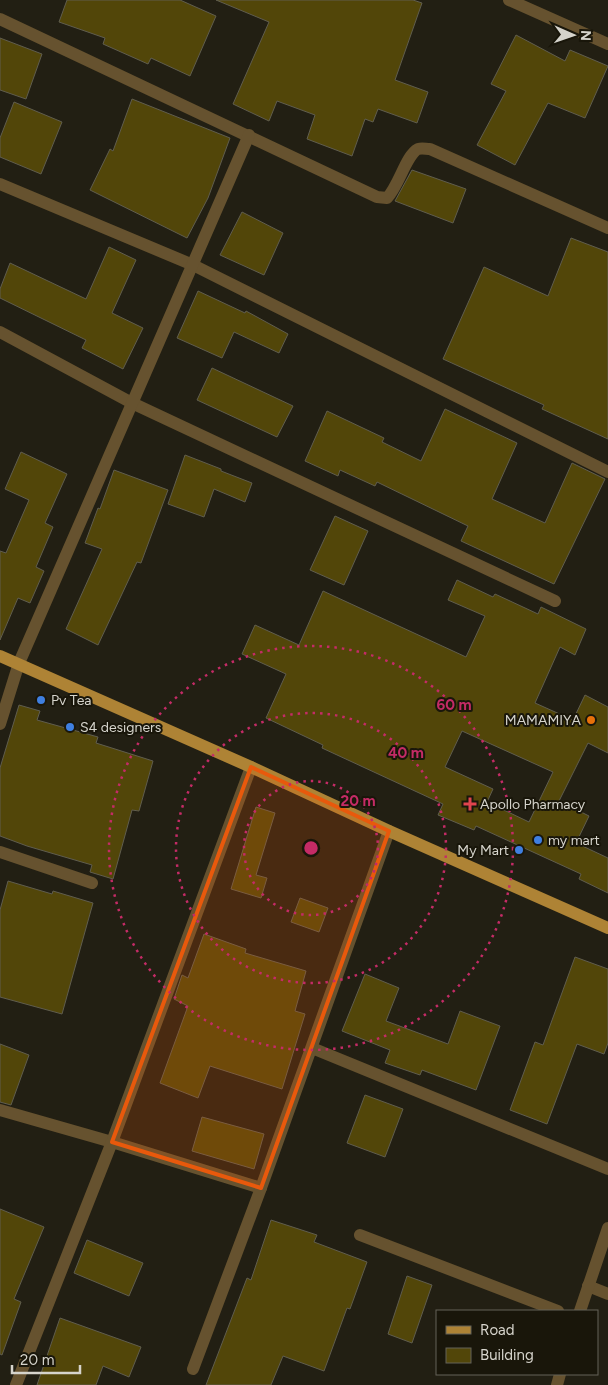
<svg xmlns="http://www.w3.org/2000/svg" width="608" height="1385" viewBox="0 0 608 1385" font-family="Figtree,sans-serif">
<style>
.building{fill:#524609;stroke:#605d4e;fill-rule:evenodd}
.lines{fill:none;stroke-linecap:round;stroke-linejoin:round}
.minor{stroke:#66522f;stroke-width:12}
.major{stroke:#ae8335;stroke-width:12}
.marked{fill:#e8590c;fill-opacity:0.2;stroke:#e8590c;stroke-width:4;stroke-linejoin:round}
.ring{fill:none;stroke:#c42b66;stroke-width:2.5;stroke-dasharray:2.5 5}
.shop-dot{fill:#3f7fe0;stroke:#19160a;stroke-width:2}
.food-dot{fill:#e8710a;stroke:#19160a;stroke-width:2}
.health-dot{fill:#e0444e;stroke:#19160a;stroke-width:2}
.labels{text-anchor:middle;stroke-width:4;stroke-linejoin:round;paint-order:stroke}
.poi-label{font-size:14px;fill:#d6d4cc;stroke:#19160a;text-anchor:start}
.centre{fill:#c42b66;stroke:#19160a;stroke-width:2.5}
.ring-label{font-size:15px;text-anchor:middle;font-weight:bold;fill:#c42b66;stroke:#19160a;stroke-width:4;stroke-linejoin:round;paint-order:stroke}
</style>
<rect width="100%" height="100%" fill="#221f13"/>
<!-- building -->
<g class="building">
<polygon points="67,0 180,0 216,16 190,76 151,58 148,64 103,44 105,38 59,22"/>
<polygon points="216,0 413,0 422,3 395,80 428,92 417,123 378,109 373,122 365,119 352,156 307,139 315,115 277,101 269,121 233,104 269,22"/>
<polygon points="516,35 565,61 570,50 608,66 585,118 548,103 515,165 477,145 506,91 491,84"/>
<polygon points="0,38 42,54 26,99 0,90"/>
<polygon points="132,99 230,138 208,198 187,238 90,190 110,149 113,151"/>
<polygon points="14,102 62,122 41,174 0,157 0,138"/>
<polygon points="412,170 466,189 453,223 395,201"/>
<polygon points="242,212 283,233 264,275 220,255"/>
<polygon points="571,238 608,252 608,439 542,409 544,405 443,359 484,267 548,296"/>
<polygon points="109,247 136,260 112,313 143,328 123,369 82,348 86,340 0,298 0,289 10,263 86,299"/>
<polygon points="198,291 245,313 246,311 288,334 279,353 234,332 222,358 177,338"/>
<polygon points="212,368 293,406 277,437 197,400"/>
<polygon points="445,409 517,443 492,499 545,523 572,463 605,479 554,584 461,541 468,526 377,482 375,486 340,470 338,476 305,461 327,411 384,438 382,442 421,461"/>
<polygon points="21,452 67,474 45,523 53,527 36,567 44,571 30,603 18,598 0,640 0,551 6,553 29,500 5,489"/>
<polygon points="185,455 221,469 221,471 252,483 245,502 214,489 204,517 168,504"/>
<polygon points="114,470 168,490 141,563 137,562 98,645 66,629 102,549 85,543 98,508 100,509"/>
<polygon points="335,516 368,531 344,585 310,570"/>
<path d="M457,580L493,597L495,594L538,614L541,607L586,629L575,655L560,647L535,703L573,720L585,695L608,707V753L588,743L559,801L589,816L576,843L608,858V893L579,879L581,874L476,826L474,830L438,815L443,804L322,748L323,745L266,718L286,674L242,654L255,625L299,645L323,591L466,657L485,616L448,600ZM462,731L553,772L529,822L487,802L493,789L445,767Z"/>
<polygon points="19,705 40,711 37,720 98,737 96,743 153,761 139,811 132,810 113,879 90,872 92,865 27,846 0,836 0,768"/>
<polygon points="256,807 275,813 256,875 267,878 261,898 231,889"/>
<polygon points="8,881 52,894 53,891 93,903 62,1014 0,997 0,910"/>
<polygon points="300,898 328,908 319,932 291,922"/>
<polygon points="204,934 246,949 245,953 306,971 295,1011 305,1014 282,1089 210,1066 198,1098 160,1083 188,1006 174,999 182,975 188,978"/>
<polygon points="575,957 608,969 608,1043 604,1054 577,1044 547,1124 510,1110 535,1042 543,1045"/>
<polygon points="365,974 399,988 386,1021 448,1044 460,1011 500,1026 476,1090 422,1070 420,1075 385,1063 390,1050 342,1031"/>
<polygon points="0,1044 29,1055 11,1105 0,1102"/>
<polygon points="365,1095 403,1109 385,1157 347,1143"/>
<polygon points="202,1117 264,1134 254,1169 192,1151"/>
<polygon points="0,1209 44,1227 14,1299 21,1302 2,1355 0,1354"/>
<polygon points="271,1220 317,1235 314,1242 367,1262 350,1309 347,1308 324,1371 283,1356 271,1385 206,1385 247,1278 251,1280"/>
<polygon points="87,1240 143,1263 129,1296 74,1273"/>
<polygon points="407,1276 432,1285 412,1343 388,1334"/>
<polygon points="60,1318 141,1347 129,1377 103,1366 96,1385 37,1385"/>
</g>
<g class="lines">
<!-- minor -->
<g class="minor">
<polyline points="509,0 608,44"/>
<path d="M0,19L377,197L387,198C399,186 406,155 418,149C422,148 426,149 430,149L608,228"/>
<polyline points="0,184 193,265 608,472"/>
<polyline points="0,332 132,403 555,601"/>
<polyline points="0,724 19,663 249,135"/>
<polyline points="0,852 92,883"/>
<polyline points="312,1048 608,1169"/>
<polyline points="0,1110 112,1142 261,1188"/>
<polyline points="360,1235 558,1311"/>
<polyline points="588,1286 608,1294"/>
<polyline points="580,1311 608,1228"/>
<polyline points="193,1369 261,1188 389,831"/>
<polyline points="16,1385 112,1142 251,767"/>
<polyline points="557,1385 560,1374"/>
</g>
<!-- major -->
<polyline class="major" points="0,656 251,767 389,831 608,928"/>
</g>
<!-- marked area -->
<path class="marked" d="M251,767L389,831L261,1188L112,1142Z"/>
<!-- distance rings -->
<g class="ring">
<circle cx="311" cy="848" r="67"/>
<circle cx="311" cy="848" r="135"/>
<circle cx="311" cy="848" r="202"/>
</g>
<!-- markers -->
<g class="shop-dot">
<circle cx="41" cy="700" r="5"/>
<circle cx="70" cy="727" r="5"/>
<circle cx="538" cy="840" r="5"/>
<circle cx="519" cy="850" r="5"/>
</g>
<circle class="food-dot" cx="591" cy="720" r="5"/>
<path class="health-dot" d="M467.5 796.5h5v5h5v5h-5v5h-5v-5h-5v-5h5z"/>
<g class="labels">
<!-- poi labels -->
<g class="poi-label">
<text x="51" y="705">Pv Tea</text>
<text x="581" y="725" text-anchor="end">MAMAMIYA</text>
<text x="80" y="732">S4 designers</text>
<text x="480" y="809">Apollo Pharmacy</text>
<text x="548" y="845">my mart</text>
<text x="509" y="855" text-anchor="end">My Mart</text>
</g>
</g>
<circle cx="311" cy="848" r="8" class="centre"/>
<g class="ring-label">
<text x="454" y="710">60 m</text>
<text x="406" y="758">40 m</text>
<text x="358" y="806">20 m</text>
</g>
<!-- legend -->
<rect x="436" y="1310" width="162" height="65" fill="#19160a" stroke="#656258"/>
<rect x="446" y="1326" width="25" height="8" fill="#ae8335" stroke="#656258"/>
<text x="480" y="1335" font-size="15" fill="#d6d4cc">Road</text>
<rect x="446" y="1348" width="25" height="15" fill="#524609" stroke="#656258"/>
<text x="480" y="1360" font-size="15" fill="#d6d4cc">Building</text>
<!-- north arrow -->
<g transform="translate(573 35) rotate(92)" stroke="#19160a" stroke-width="4" paint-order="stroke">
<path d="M0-4L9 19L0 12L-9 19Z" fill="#d6d4cc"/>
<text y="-8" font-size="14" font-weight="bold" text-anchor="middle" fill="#d6d4cc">N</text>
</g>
<!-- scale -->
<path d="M12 1365v8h68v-8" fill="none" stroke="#d6d4cc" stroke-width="2.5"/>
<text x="20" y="1365" font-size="15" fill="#d6d4cc" stroke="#19160a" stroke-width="4" paint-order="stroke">20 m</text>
</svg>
